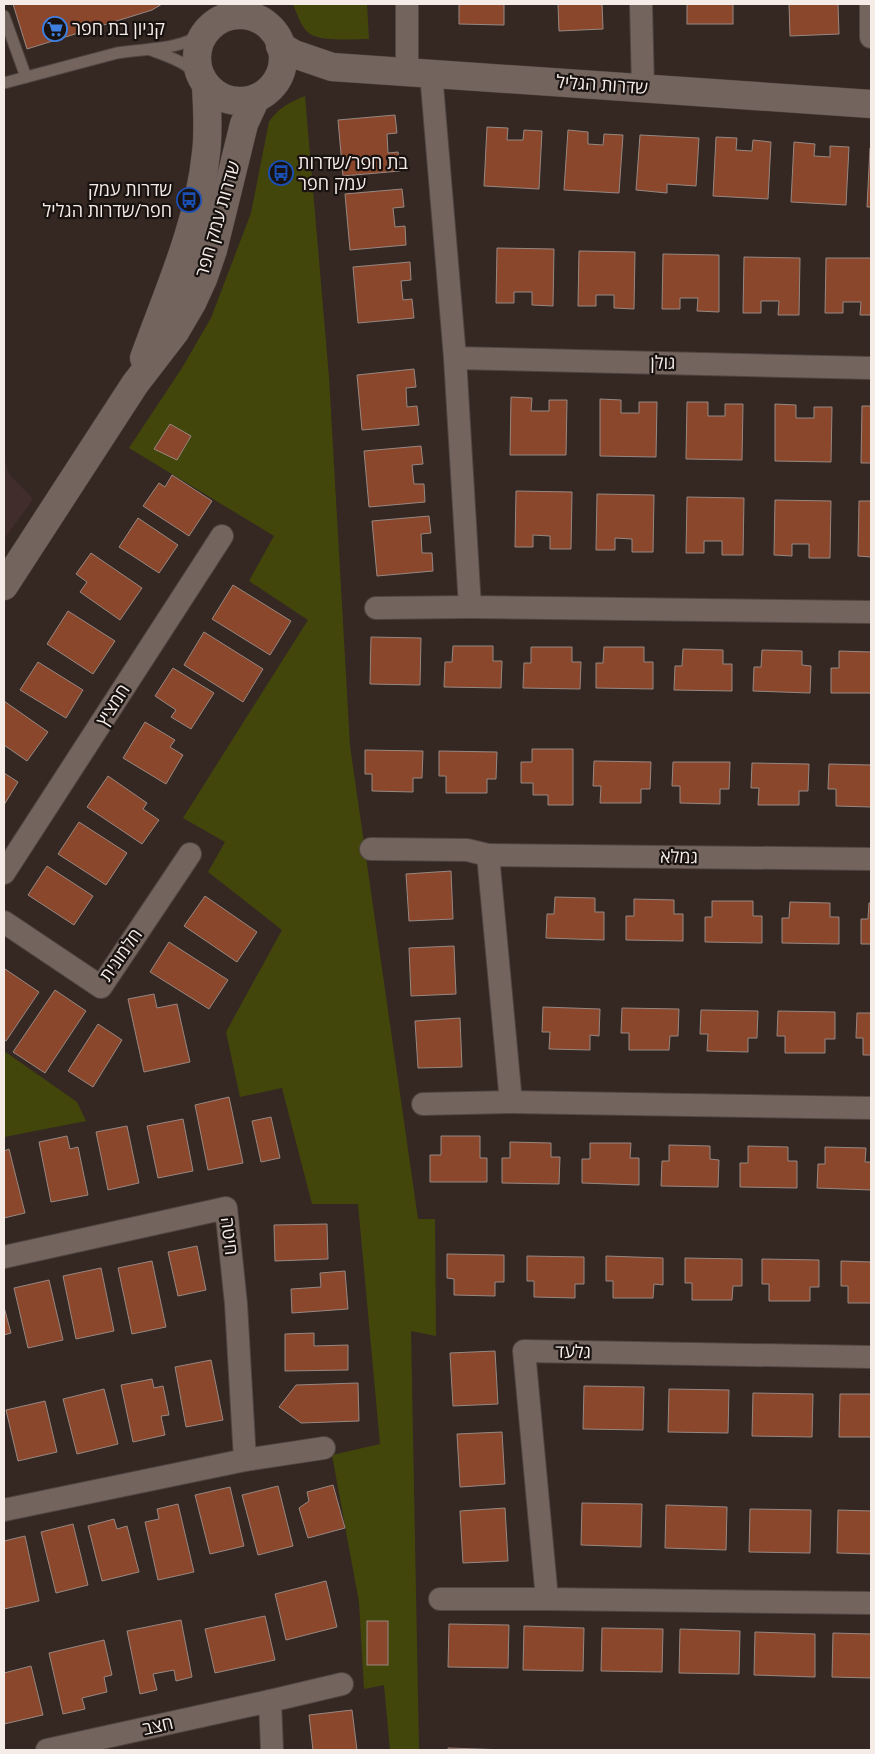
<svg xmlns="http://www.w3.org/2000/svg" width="875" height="1754" viewBox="0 0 875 1754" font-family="'Open Sans',Heebo,sans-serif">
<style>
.education{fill:#412d2c}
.green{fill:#43460b}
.building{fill:#8a472c;stroke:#978781}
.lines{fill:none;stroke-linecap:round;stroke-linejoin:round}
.service-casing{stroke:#504541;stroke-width:13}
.minor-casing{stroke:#504541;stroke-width:24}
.tertiary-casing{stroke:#504541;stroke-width:29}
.service{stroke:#73645e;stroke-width:11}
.minor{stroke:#73645e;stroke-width:22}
.tertiary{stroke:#73645e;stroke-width:28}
.labels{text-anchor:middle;stroke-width:4.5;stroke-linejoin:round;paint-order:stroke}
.poi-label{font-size:18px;fill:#f5ece8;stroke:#181210;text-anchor:start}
.street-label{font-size:18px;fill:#f5ece8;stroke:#181210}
</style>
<rect width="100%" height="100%" fill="#352823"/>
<!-- education -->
<polygon class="education" points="4,458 9,474 33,499 4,539"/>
<!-- green -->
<g class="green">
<path d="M293,4H367L369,39C354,39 323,42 310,34C301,28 297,13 293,4Z"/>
<path d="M305,96L329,377L350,746L418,1219H435L436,1336L411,1331L419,1750H390L384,1685L364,1689L359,1602L332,1455L380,1444L358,1204H312L282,1088L240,1097L226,1032L282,930L208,872L225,842L183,818L308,620L249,581L274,536L129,448L182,368L211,318L251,213L269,122C278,108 290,102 305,96Z"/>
<polygon points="4,1051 77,1102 86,1121 4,1137"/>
</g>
<!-- building -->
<g class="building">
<polygon points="13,4 162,4 152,10 27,49"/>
<polygon points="459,4 504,4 504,25 459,24"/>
<polygon points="558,4 602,4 603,29 559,31"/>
<rect x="687" y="4" width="46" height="20"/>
<polygon points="789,4 838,4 839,34 790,36"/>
<polygon points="395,115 397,133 387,134 388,153 398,152 400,171 343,176 338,120"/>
<polygon points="487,127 508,128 507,140 523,140 524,130 542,131 539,189 484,186"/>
<polygon points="568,130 588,132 588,144 603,145 604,134 623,135 619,193 564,190"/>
<polygon points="640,135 699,138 696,186 667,184 667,193 636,190"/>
<polygon points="716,137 737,138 736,150 752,151 753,140 771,142 768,199 713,196"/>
<polygon points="794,142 815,144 814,156 830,157 830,146 849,147 846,205 791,202"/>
<polygon points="870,148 871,148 871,207 867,207"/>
<polygon points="402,189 404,207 393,208 395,227 405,226 406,245 350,250 345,194"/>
<polygon points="497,248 554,249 553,306 532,305 532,292 514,292 514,303 496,303"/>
<polygon points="579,251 635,252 634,309 614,308 614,295 596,295 596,306 578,306"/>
<polygon points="663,254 719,255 719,312 697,311 698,298 680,298 680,309 662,309"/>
<polygon points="744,257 800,258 799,315 778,315 779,301 761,301 761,313 743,313"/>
<polygon points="826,258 871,258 871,315 860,315 861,302 843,302 843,313 825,313"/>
<polygon points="410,262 411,280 401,281 403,300 412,299 414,318 358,323 353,267"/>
<polygon points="414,369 416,387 406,388 407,407 417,406 419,425 362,430 357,375"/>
<polygon points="511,397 532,398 531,411 549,411 549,400 567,400 566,455 510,455"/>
<polygon points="600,399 621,400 621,413 639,413 639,402 657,402 656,457 600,456"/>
<polygon points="687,402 708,402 708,416 725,416 725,404 743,404 742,460 686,459"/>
<polygon points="775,404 796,405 796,418 814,418 814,407 832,407 831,462 775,461"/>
<polygon points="862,406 871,406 871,463 861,463"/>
<polygon points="170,424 191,436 177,460 154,449"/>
<polygon points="421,446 423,464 412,465 414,484 424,484 425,502 369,507 364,451"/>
<polygon points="172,475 212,501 189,536 143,506 159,483 165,487"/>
<polygon points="516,491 572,492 571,549 550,549 550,536 533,535 533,547 515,547"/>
<polygon points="597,494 654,495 653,552 632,552 632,539 615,538 615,550 596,550"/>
<polygon points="687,497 744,498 743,555 722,555 722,541 704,541 704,553 686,553"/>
<polygon points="775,500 831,501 830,558 809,558 809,544 792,544 792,556 774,555"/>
<polygon points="859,501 871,501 871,557 858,556"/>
<polygon points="429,516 431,533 421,534 422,553 432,553 433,571 377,576 372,521"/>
<polygon points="138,518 178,545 159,573 119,547"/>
<polygon points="91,553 142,588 120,620 80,592 87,582 76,574"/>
<polygon points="233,585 291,621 270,655 212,619"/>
<polygon points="68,611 115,641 93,674 47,644"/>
<polygon points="204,632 263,669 243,702 184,665"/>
<polygon points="371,637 421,638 420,685 370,684"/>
<polygon points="453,646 493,646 493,661 502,661 501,688 444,687 445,662 452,662"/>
<polygon points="531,647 572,647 572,662 581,662 580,689 523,688 524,663 531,663"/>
<polygon points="604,647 644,647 644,662 653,662 653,689 596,688 596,663 603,663"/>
<polygon points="683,649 723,650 723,664 732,664 732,691 674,690 675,666 682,666"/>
<polygon points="762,650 802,651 802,665 811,666 810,693 753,691 754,667 761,667"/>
<polygon points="839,651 871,652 871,693 831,693 831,668 839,668"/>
<polygon points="38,662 83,690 66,718 20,690"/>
<polygon points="173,668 214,693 191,729 171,717 176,710 155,696"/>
<polygon points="4,701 48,732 27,761 4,745"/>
<polygon points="145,722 175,740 170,747 183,755 166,784 123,758"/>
<polygon points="532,749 573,749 573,805 548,805 548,795 533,795 533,783 521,783 521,762 532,762"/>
<polygon points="365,750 423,751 422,778 413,778 413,792 372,791 372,774 365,774"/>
<polygon points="439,751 497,752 496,779 487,779 487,793 446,793 446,776 439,776"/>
<polygon points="594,761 651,762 650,789 641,789 641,803 600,803 601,786 593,786"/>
<polygon points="673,762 730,762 729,789 720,789 720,804 680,803 680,786 672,786"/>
<polygon points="752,763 809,764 808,791 799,791 799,805 758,805 759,788 751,788"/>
<polygon points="829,764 871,765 871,807 836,806 836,789 828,789"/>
<polygon points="4,773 18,782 4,805"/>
<polygon points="108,776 147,803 143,809 159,820 142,844 87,807"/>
<polygon points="79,822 127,853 106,885 58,854"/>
<polygon points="47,866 93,896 74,925 28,895"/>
<polygon points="451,871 453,919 409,921 406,874"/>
<polygon points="205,896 257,932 237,962 184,926"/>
<polygon points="555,897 595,898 595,912 604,912 604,940 546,938 547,914 554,914"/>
<polygon points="634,899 674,900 674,914 683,914 683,941 626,940 626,916 634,916"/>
<polygon points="712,901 753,901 753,916 762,916 762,943 705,942 705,917 712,917"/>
<polygon points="790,902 830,903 830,917 839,917 839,944 782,943 782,918 789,918"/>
<polygon points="869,903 871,903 871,944 861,944 861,919 868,919"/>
<polygon points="169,942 228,980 209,1009 150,972"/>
<polygon points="454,946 456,994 411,996 409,948"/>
<polygon points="5,969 39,992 6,1041 4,1040 4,971"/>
<polygon points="55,990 86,1011 45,1073 13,1052"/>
<polygon points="154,994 157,1008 177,1004 190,1062 144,1072 128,999"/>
<polygon points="543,1007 600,1009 599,1036 590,1035 590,1050 549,1049 550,1032 542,1032"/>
<polygon points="622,1008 679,1009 678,1036 670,1036 669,1050 629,1050 629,1033 621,1033"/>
<polygon points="701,1010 758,1011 757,1038 748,1038 748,1052 707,1051 708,1034 700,1034"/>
<polygon points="778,1011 835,1012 835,1039 825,1039 825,1053 785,1053 785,1036 777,1036"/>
<polygon points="857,1013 871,1013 871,1055 863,1055 863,1038 856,1038"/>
<polygon points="460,1018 462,1067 418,1068 415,1021"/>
<polygon points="98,1024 122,1040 93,1087 68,1071"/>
<polygon points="229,1097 243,1163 208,1170 195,1105"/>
<polygon points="271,1117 280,1158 261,1162 252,1121"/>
<polygon points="183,1119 193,1171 158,1178 147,1126"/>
<polygon points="127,1126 139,1183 108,1190 96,1132"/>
<polygon points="67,1136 70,1149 78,1147 88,1195 51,1202 39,1142"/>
<polygon points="441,1136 480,1136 480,1158 487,1158 487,1182 430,1182 430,1155 441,1155"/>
<polygon points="510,1142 551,1143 551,1157 560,1157 559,1184 502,1183 502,1158 510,1158"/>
<polygon points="590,1143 631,1143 630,1158 639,1158 639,1185 582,1183 582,1159 590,1159"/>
<polygon points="669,1145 710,1146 710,1159 719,1160 718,1187 661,1186 662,1161 669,1161"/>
<polygon points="748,1146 788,1147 788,1161 797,1161 797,1188 740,1187 740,1163 748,1163"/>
<polygon points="825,1147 866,1148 865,1162 871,1162 871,1190 817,1188 818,1164 825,1164"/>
<polygon points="9,1149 25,1213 4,1218 4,1151"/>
<polygon points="327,1224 328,1259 275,1261 274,1225"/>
<polygon points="197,1246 206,1290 178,1296 168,1252"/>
<polygon points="447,1254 504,1255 504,1282 495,1282 495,1296 454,1295 454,1279 447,1278"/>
<polygon points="527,1256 584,1257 584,1284 575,1284 575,1298 534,1297 534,1281 527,1281"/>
<polygon points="606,1256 663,1258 663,1285 654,1284 653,1298 613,1298 613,1281 606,1281"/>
<polygon points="685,1258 742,1259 742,1286 733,1286 732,1300 692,1300 692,1283 685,1283"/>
<polygon points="762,1259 819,1260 819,1287 810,1287 810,1301 769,1301 769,1284 762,1284"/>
<polygon points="152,1261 166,1327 132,1334 118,1268"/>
<polygon points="841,1261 871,1262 871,1303 848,1303 848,1286 841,1286"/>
<polygon points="101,1268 114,1331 76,1339 63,1276"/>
<polygon points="345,1271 348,1309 292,1313 291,1289 321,1287 320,1273"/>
<polygon points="49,1280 63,1340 28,1348 14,1288"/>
<polygon points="4,1307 11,1333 4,1335"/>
<polygon points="314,1333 314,1346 348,1345 348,1370 285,1371 285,1334"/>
<polygon points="495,1351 498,1404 453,1406 450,1353"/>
<polygon points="211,1360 223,1420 186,1427 175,1367"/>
<polygon points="152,1379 154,1388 163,1386 169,1415 161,1416 165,1435 133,1442 121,1385"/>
<polygon points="358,1383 359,1421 301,1423 279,1407 296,1385"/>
<polygon points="584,1386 644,1387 643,1430 583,1429"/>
<polygon points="104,1389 118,1444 77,1454 63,1399"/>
<polygon points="669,1389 729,1390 728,1433 668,1432"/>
<polygon points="753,1393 813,1394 812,1437 752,1436"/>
<polygon points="840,1394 871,1394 871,1437 839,1437"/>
<polygon points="45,1401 57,1452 18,1461 6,1410"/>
<polygon points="502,1432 505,1484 460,1487 457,1434"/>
<polygon points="333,1485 345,1528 308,1538 299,1508 309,1501 307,1492"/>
<polygon points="278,1486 293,1546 258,1555 242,1495"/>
<polygon points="230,1487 244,1546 210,1554 195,1495"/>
<polygon points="582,1503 642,1504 641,1547 581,1545"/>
<polygon points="178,1504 194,1572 158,1580 145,1522 159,1519 157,1509"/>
<polygon points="666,1505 727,1507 726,1550 665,1548"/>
<polygon points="505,1508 508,1561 463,1563 460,1511"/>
<polygon points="750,1509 811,1510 810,1553 749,1552"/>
<polygon points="838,1510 871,1511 871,1554 837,1553"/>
<polygon points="114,1519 117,1529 127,1526 139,1572 102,1581 88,1526"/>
<polygon points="73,1524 88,1585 56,1593 41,1532"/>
<polygon points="25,1536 39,1601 4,1609 4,1541"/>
<polygon points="326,1581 337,1627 286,1640 275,1594"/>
<polygon points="265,1616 275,1660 215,1673 205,1629"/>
<polygon points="181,1620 192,1677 176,1681 174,1670 153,1674 157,1690 140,1694 127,1631"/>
<rect x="367" y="1621" width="21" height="44"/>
<polygon points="449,1624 509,1625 508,1668 448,1667"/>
<polygon points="524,1626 584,1628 583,1671 523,1670"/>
<polygon points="602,1628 663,1629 662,1672 601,1671"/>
<polygon points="680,1629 740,1631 739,1674 679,1673"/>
<polygon points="755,1632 815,1634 815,1677 754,1675"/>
<polygon points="833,1633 871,1634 871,1678 832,1677"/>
<polygon points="104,1640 112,1675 104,1677 107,1692 82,1698 85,1709 63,1714 49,1653"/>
<polygon points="31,1666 43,1715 4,1724 4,1673"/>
<polygon points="352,1710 357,1750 313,1750 309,1715"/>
<polygon points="448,1748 508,1750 448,1750"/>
</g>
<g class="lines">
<defs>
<g id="service">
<polyline points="4,16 26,77"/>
<path d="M151,50C173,58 185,62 202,78"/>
<path d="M4,83L117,53C147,48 177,51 204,33"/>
</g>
<g id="minor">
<polyline points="407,4 407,72"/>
<polyline points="641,4 643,88"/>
<polyline points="871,4 871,37"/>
<polyline points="431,73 455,358 470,607 871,612"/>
<polyline points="455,358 871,368"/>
<polyline points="376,608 470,607"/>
<polyline points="371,849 467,850 488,855"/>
<polyline points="871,859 488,855 511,1102 871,1108"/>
<polyline points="4,873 222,536"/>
<polyline points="4,922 101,987 190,854"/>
<polyline points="423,1104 511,1102"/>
<polyline points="4,1257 226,1208 236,1304 245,1460 4,1510"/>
<polyline points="871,1357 524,1351 547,1599 871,1603"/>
<polyline points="245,1460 324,1448"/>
<polyline points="440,1599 547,1599"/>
<polyline points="270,1701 342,1684"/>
<polyline points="47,1750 270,1701 272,1750"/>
</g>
<g id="tertiary">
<circle cx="240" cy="58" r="43"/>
<polyline points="280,46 294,54 332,67 871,104"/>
<path d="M144,358C168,292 199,224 206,153C209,130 207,108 206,85"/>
<polyline points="4,586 135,384 175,332 192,303 203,279 213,250 244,124 256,98"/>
</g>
</defs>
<!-- service casing -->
<use href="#service" class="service-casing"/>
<!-- minor casing -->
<use href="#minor" class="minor-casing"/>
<!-- tertiary casing -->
<use href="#tertiary" class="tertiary-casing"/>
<!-- service -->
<use href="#service" class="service"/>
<!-- minor -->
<use href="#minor" class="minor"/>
<!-- tertiary -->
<use href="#tertiary" class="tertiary"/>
</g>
<!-- icons -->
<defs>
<symbol id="supermarket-ring" viewBox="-11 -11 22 22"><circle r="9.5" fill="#181210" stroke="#3f7fe0" stroke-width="1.5"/><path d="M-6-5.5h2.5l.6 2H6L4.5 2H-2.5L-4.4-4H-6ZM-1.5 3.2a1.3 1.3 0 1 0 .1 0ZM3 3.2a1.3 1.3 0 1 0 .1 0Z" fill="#3f7fe0"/></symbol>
<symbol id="bus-ring" viewBox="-11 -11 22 22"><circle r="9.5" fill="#181210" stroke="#1a4fb4" stroke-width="1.5"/><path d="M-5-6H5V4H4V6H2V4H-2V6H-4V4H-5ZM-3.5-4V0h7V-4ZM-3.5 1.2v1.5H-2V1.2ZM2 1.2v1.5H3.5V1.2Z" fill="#1a4fb4"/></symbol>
</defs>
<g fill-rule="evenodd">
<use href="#supermarket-ring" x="41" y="15" width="28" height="28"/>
<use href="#bus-ring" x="267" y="159" width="28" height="28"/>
<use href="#bus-ring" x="175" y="186" width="28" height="28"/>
</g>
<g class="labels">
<!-- poi labels -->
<g class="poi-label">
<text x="72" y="35">קניון בת חפר</text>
<text x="298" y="169">בת חפר/שדרות<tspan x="298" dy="21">עמק חפר</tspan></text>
<text x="172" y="196" text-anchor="end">שדרות עמק<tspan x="172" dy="21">חפר/שדרות הגליל</tspan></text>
</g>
<!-- street labels -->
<g class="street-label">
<text transform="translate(602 85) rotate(4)" y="6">שדרות הגליל</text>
<text transform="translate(218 219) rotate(-74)" y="6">שדרות עמק חפר</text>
<text transform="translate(663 363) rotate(1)" y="6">גולן</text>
<text transform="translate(113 705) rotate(-57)" y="6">חמציץ</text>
<text transform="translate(679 857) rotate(1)" y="6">גמלא</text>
<text transform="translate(121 955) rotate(-55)" y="6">חלמונית</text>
<text transform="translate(229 1236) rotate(83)" y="6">חיטה</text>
<text transform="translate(573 1352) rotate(1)" y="6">גלעד</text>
<text transform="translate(158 1726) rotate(-13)" y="6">חצב</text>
</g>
</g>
<!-- border -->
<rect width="875" height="1754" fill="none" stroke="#f5ece8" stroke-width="10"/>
</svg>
